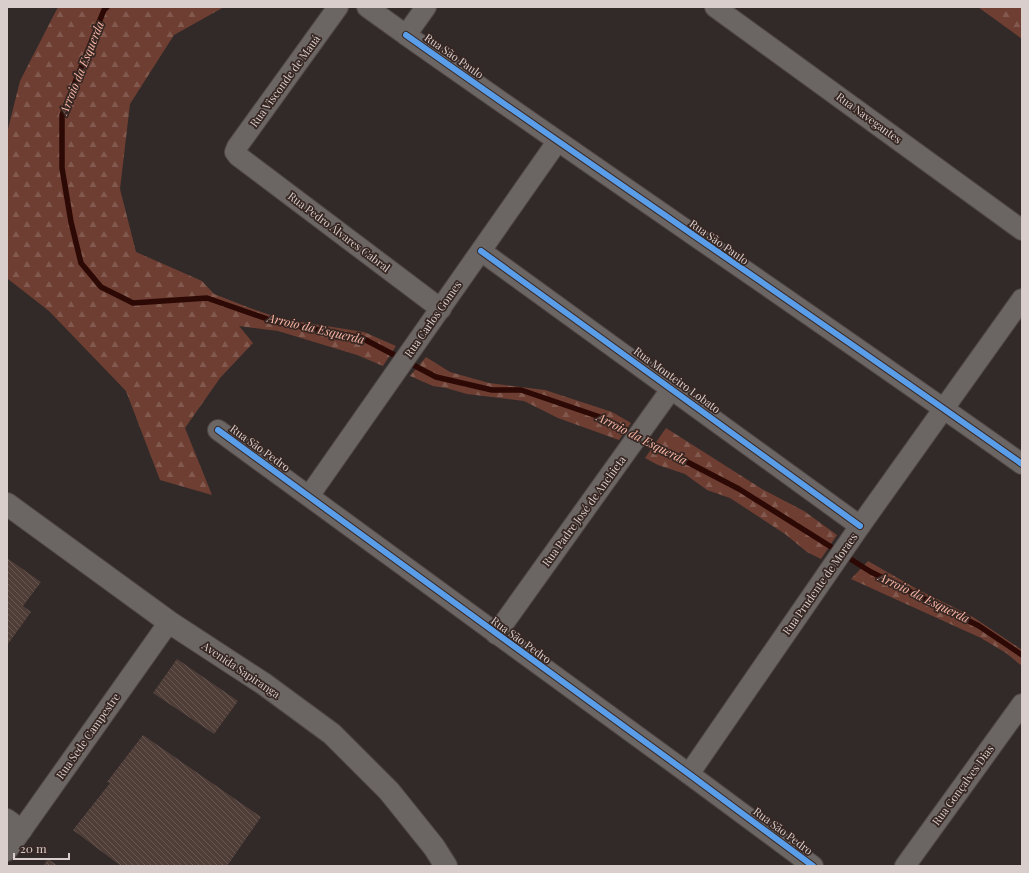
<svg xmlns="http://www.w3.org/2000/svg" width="1029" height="873" viewBox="0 0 1029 873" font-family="'Playfair Display',serif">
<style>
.forest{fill:url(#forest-firs)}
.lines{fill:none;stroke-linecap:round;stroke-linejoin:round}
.stream{stroke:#2d0905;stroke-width:5.5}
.building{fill:url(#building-back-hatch)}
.minor-casing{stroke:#4f4746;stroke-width:22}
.secondary-casing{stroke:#4f4746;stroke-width:24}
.minor{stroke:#6b6563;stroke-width:20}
.secondary{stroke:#6b6563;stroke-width:22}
.cycleway-casing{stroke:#372723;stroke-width:8}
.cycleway{stroke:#5a9eea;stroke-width:6}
.labels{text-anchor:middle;stroke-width:3.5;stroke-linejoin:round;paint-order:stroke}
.street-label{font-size:11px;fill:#d9cecc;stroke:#372723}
.water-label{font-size:12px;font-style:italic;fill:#feb8a7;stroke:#372723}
</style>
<defs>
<pattern id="forest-firs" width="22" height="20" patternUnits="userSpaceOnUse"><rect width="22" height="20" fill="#6e3e32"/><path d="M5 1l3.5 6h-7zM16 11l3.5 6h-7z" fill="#82594e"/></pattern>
<pattern id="building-back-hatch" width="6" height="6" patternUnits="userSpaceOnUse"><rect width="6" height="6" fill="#4f3d38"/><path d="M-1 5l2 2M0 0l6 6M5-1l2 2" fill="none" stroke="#685854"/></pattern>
</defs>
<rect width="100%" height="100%" fill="#322a28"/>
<!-- forest -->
<g class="forest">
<polygon points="58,7 224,7 174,35 130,104 120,189 136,252 202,281 214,294 250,308 282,319 364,332 396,346 383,366 357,355 278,331 239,326 253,343 220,378 185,428 212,495 160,480 126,391 49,311 8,279 7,133 20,81"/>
<polygon points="978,7 1022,7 1022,39"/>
<polygon points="426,357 450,372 489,383 545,390 612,412 631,423 619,440 558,418 524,401 467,394 446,388 433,386 410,376"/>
<polygon points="666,428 762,489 804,511 837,535 821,559 807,552 785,534 730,498 707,490 685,474 658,465 645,458"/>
<polygon points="868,561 917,589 973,617 1022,650 1022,666 1006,653 981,638 851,579"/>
</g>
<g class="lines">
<!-- stream -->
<polyline class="stream" points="107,7 104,10 62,115 62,168 71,222 81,263 101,287 133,303 207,298 276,322 362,338 436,377 492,390 521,390 603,418 739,489 871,572 979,626 1022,655"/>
</g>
<!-- building -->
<g class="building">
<polygon points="7,558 41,582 23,606 31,612 8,644 7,643"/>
<polygon points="177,659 238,701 214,734 153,693"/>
<polygon points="143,735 261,817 227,866 121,866 73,830 110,783 107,782"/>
<polygon points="48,859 58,866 43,866"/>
</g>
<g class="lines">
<defs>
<g id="minor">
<polyline points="338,7 237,147 235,152 238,156 441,309"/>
<polyline points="367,7 406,35 426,7"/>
<polyline points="715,7 1022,230"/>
<path d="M406,35C610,179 818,319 1022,464"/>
<polyline points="481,251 860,526"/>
<polyline points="218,430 689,774 813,866"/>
<polyline points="309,496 557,142"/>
<polyline points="496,634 672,388"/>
<polyline points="689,774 860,526 1022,299"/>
<polyline points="7,819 22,830"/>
<polyline points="7,851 169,622"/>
<polyline points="905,866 1022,704"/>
</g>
<polyline id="secondary" points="7,504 169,622 264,684 332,734 389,791 434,847 446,866"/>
</defs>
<!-- minor casing -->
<use href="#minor" class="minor-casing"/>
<!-- secondary casing -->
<use href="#secondary" class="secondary-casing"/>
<!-- minor -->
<use href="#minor" class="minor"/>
<!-- secondary -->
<use href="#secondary" class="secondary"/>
<defs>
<g id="cycleway">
<path d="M406,35C610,179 818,319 1022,464"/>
<polyline points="481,251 860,526"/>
<polyline points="218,430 689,774 813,866"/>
</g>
</defs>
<!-- cycleway casing -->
<use href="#cycleway" class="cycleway-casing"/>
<!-- cycleway -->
<use href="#cycleway" class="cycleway"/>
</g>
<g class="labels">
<!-- street labels -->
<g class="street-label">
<text transform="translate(454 56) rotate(35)" y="4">Rua São Paulo</text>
<text transform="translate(285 81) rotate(-54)" y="4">Rua Visconde de Mauá</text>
<text transform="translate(869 118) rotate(36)" y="4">Rua Navegantes</text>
<text transform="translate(339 232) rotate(37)" y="4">Rua Pedro Álvares Cabral</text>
<text transform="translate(719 242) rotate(35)" y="4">Rua São Paulo</text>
<text transform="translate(433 319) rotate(-55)" y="4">Rua Carlos Gomes</text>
<text transform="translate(677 380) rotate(36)" y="4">Rua Monteiro Lobato</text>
<text transform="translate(260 448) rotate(36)" y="4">Rua São Pedro</text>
<text transform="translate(584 511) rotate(-54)" y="4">Rua Padre José de Anchieta</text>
<text transform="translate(820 584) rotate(-55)" y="4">Rua Prudente de Moraes</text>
<text transform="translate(521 640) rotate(36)" y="4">Rua São Pedro</text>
<text transform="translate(241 670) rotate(34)" y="4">Avenida Sapiranga</text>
<text transform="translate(88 736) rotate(-55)" y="4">Rua Sede Campestre</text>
<text transform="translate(963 785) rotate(-54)" y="4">Rua Gonçalves Dias</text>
<text transform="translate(783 831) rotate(37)" y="4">Rua São Pedro</text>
</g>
<!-- water labels -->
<g class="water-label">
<text transform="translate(82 68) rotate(-68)" y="4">Arroio da Esquerda</text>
<text transform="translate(316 329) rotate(13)" y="4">Arroio da Esquerda</text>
<text transform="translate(642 439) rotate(27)" y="4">Arroio da Esquerda</text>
<text transform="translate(924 598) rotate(26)" y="4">Arroio da Esquerda</text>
</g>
</g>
<!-- border -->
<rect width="1029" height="873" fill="none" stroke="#d9cecc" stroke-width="16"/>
<!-- scale -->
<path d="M14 853v6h55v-6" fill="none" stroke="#d9cecc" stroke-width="2"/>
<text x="20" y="853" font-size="12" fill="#d9cecc" stroke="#372723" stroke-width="3" paint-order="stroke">20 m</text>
</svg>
